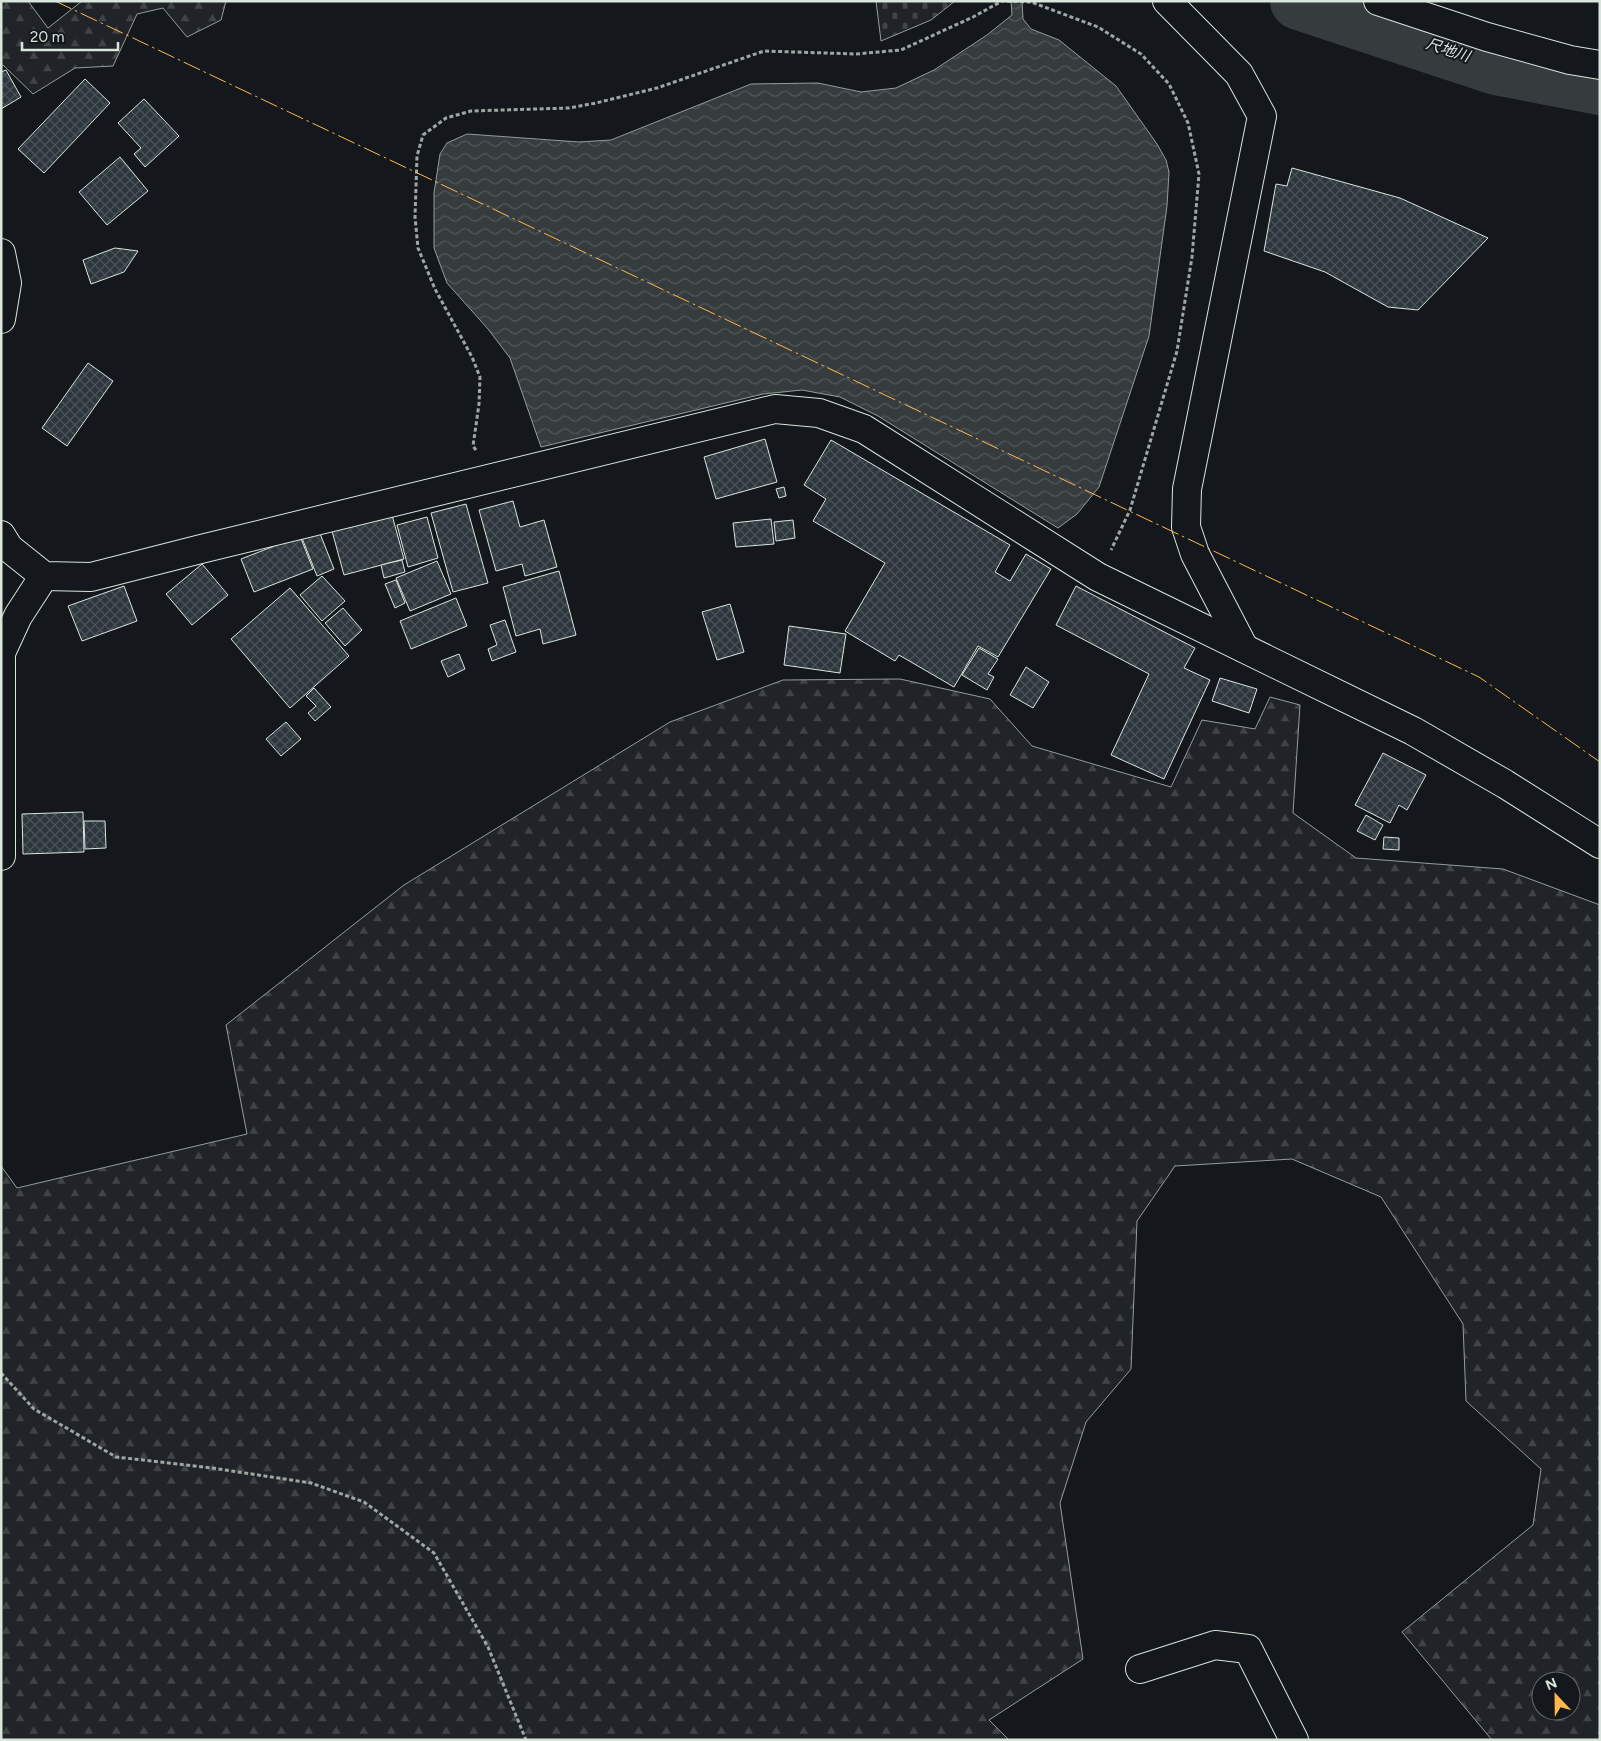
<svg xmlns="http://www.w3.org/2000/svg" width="1601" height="1741" viewBox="0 0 1601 1741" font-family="Figtree,'Noto Sans JP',sans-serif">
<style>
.forest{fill:url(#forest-firs);stroke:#939e99;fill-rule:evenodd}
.cemetery{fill:url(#cemetery-stones);stroke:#939e99}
.water{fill:url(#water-waves);stroke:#939e99}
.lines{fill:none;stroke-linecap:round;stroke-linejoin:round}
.river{stroke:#363b3e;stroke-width:58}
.building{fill:url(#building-cross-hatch);stroke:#d8e6dc}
.minor-casing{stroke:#d8e6dc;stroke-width:30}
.path{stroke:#9da8a2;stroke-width:3;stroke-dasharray:4 2.5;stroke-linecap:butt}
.minor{stroke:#14181c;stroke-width:28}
.power{stroke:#ffb74d;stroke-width:1;stroke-dasharray:18 4 2.5 4;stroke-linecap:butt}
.labels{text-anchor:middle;stroke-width:4;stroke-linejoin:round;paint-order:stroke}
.water-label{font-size:15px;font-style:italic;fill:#d8e6dc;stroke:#14181c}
</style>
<defs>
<pattern id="forest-firs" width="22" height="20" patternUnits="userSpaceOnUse" patternTransform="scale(1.25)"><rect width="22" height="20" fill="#202428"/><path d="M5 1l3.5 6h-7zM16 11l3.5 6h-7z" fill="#404447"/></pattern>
<pattern id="cemetery-stones" width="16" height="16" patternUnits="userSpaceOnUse" patternTransform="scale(1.25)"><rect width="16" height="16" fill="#202428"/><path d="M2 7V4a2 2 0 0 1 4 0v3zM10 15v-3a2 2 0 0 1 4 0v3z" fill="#404447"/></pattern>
<pattern id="water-waves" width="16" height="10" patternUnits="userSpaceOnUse" patternTransform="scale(1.25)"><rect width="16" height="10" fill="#363b3e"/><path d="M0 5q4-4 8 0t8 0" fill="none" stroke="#525759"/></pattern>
<pattern id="building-cross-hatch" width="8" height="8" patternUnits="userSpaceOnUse" patternTransform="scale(1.25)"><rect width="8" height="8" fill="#2c363c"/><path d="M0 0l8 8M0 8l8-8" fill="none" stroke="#4a5358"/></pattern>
</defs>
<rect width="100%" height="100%" fill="#14181c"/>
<!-- forest -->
<g class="forest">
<polygon points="1,1 28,1 48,28 82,1 226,1 221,20 187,37 163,8 137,14 113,66 75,68 33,94 3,65 1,65"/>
<path d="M900,679L990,699L1032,746L1171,787L1202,720L1255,729L1270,697L1300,705L1293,813L1356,858L1503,869L1600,905V1740H1492L1402,1632L1533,1525L1541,1469L1466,1401L1463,1324L1381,1197L1292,1159L1175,1166L1137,1221L1131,1369L1086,1422L1060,1503L1083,1659L989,1720L1009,1740H1V1166L17,1188L247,1134L226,1025L404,885L670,722L783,680ZM1541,1681H1571V1711H1541Z"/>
</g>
<!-- cemetery -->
<polygon class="cemetery" points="876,1 955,1 931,20 881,41"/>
<!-- water -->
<polygon class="water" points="1011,1 1022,1 1023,19 1031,29 1059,40 1116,86 1157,144 1166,160 1169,172 1167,206 1149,336 1099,487 1077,514 1058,528 878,416 840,397 802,390 763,394 541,447 510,358 488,329 447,283 434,248 434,193 440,154 447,143 467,134 579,142 611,140 751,84 818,83 861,92 896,88 934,70 987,35 1012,15"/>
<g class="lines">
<!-- river -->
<polyline class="river" points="1299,1 1496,66 1600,86"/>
</g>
<!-- building -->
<g class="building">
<polygon points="6,70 21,97 1,109 1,72"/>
<polygon points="85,79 110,103 44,173 18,149"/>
<polygon points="144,99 179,136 145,167 134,154 141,148 118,123"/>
<polygon points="120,157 148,191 107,225 79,192"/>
<polygon points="1292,168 1400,198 1488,238 1418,310 1388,307 1325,272 1264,251 1276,184 1287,186"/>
<polygon points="115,248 138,251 124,272 91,284 83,260"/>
<polygon points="88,363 113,381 67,446 42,428"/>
<polygon points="765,439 777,482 716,499 704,457"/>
<polygon points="831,440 1010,545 995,572 1010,581 1026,554 1051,569 998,657 978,646 954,687 899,655 895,661 845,631 885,563 813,521 826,499 804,485"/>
<polygon points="784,487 786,496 779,498 776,489"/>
<polygon points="513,501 520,527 544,520 557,567 525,576 522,564 496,571 479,510"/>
<polygon points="466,504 488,583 453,592 431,513"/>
<polygon points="392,515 404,559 344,575 332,531"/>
<polygon points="427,517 438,558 408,567 397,525"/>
<polygon points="771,519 774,544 736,547 733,523"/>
<polygon points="793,520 795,538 776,541 774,522"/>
<polygon points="319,531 334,569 317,576 302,538"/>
<polygon points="300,536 313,569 254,592 241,559"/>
<polygon points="402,560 405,572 384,578 381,565"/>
<polygon points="437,561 451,594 410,611 396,578"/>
<polygon points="202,564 228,595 192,625 166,594"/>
<polygon points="559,571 576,635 543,644 540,629 516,636 503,587"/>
<polygon points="322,576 345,601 322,621 300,595"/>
<polygon points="396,580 405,603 395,608 385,584"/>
<polygon points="124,586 137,621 82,641 68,606"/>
<polygon points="1076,586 1195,648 1184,668 1210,680 1164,779 1111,755 1149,674 1056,625"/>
<polygon points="290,588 349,656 290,708 231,639"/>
<polygon points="456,598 467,626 411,649 400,621"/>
<polygon points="730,604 744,652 717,660 702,612"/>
<polygon points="343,608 362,630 345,646 325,623"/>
<polygon points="505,620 516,652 492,661 488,649 497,645 490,625"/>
<polygon points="789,626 846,634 840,673 784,665"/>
<polygon points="979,648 998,659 988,674 994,677 987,690 962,675"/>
<polygon points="459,654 465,669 448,677 441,661"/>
<polygon points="1026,667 1049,682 1033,708 1010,695"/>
<polygon points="1220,678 1257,689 1249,713 1212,701"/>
<polygon points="314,688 331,707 315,721 308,713 316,706 306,696"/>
<polygon points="286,722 301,739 281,756 266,739"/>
<polygon points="1383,753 1426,775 1407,810 1399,805 1390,823 1355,805"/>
<polygon points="83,812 84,852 23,854 22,814"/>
<polygon points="1366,815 1383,825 1375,840 1357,831"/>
<polygon points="84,821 105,821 106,848 85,849"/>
<polygon points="1384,837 1399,838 1399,850 1383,849"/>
</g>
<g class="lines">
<defs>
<g id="minor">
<polyline points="1167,1 1239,74 1262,116 1187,489 1186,527 1195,554 1244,648"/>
<polyline points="1378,1 1487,37 1570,60 1600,65"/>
<polyline points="1,253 7,283 1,319"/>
<polyline points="1,535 9,548 44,576 91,577 201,549 775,409 819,413 864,429 1098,577 1413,731 1505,784 1600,844"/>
<polyline points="1,653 18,616 44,576"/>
<polyline points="1,658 1,856"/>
<polyline points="1140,1669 1215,1645 1248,1649 1294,1740"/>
</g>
</defs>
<!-- minor casing -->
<use href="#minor" class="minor-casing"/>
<!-- path -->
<g class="path">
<polyline points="476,450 473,446 479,404 480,377 472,357 435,289 418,248 415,217 417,156 423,135 446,118 471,111 569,108 596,103 657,88 764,51 856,54 901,50 973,17 1002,1 1031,2 1098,27 1141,54 1169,84 1188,123 1199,174 1192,257 1177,351 1130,510 1111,550"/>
<polyline points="1,1373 34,1409 116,1457 212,1468 311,1483 364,1502 434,1553 488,1647 526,1740"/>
</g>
<!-- minor -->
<use href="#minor" class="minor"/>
<!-- power -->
<polyline class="power" points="55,1 1479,677 1600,762"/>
</g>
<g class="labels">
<!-- water labels -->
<g class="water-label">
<text transform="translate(1448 50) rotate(18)" y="5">尺地川</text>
</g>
</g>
<!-- border -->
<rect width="1601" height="1741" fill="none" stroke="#d8e6dc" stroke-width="5"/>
<!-- north arrow -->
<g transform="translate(1556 1696) rotate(338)"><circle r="24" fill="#14181c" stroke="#626a69"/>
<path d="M0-4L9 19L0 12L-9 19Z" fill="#ffb74d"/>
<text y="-8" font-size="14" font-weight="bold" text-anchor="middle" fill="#d8e6dc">N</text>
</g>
<!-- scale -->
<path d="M22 42v8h96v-8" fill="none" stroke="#d8e6dc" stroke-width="2.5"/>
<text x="30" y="42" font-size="15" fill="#d8e6dc" stroke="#14181c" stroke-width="4" paint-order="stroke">20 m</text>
</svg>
